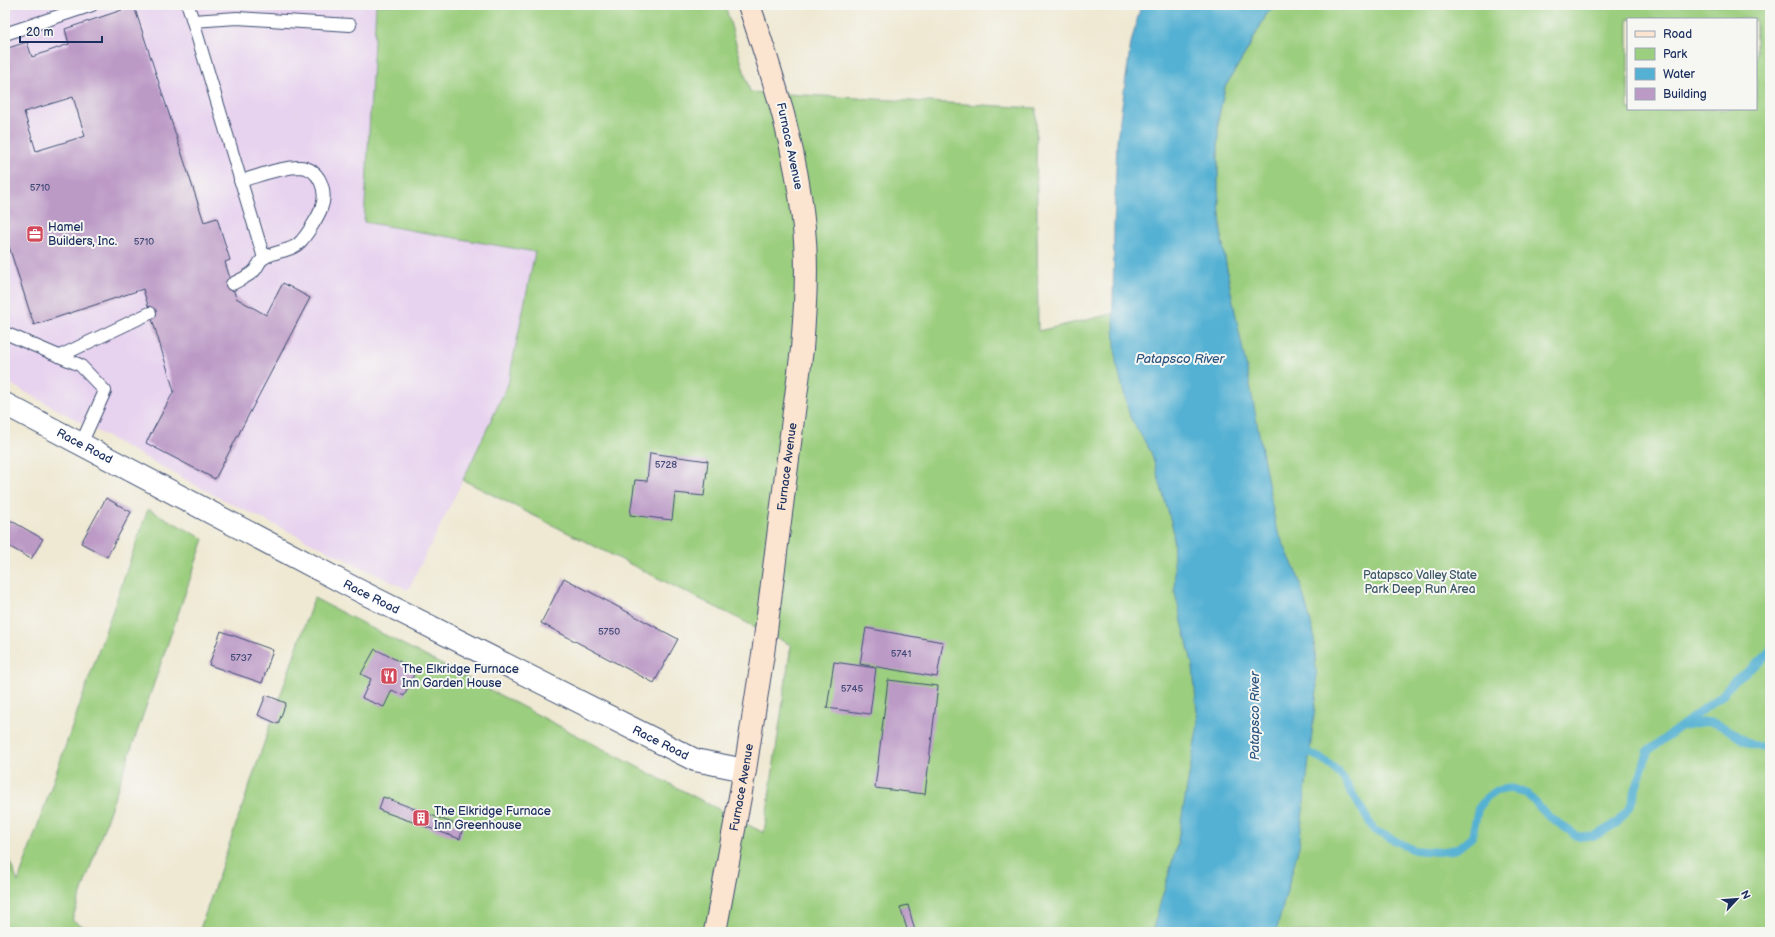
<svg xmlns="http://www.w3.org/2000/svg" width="1775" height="937" viewBox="0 0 1775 937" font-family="'Balsamiq Sans',sans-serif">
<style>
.built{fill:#e7d2ef}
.green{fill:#9bce7e;stroke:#5b7e6e;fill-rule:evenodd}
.water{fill:#55b1d3;stroke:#387098}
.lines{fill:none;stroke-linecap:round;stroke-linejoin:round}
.stream{stroke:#55b1d3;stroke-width:8}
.building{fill:#bc9ac6;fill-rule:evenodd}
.lane-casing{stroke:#3b4b70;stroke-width:14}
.street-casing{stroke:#3b4b70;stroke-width:24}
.secondary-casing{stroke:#3b4b70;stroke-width:24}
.lane{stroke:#fff;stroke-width:12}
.street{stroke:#fff;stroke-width:22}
.secondary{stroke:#fce5d0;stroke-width:22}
.labels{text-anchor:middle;stroke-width:4;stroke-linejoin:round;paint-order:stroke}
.number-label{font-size:10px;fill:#434a78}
.street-label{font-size:12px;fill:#1b2f5e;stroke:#f6f6f2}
.poi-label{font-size:12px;fill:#1b2f5e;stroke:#f6f6f2;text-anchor:start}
.park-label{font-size:12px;fill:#3b5766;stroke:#f6f6f2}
.water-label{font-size:13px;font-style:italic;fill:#2c5681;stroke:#f6f6f2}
</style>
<rect width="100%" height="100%" fill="#f6f6f2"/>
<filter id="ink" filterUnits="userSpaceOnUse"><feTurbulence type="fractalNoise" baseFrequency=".025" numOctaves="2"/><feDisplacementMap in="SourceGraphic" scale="8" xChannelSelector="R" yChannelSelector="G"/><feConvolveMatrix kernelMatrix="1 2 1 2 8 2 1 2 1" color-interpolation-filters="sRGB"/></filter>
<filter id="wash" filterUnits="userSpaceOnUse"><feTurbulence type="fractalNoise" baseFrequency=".012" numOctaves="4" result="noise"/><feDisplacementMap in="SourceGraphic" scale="16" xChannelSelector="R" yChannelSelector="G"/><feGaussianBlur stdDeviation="0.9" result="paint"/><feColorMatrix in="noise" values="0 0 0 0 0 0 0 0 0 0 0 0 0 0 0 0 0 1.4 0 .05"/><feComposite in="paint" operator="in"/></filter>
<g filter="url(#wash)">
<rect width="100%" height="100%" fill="#efe9d3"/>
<!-- built -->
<polygon class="built" points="5,5 376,5 364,222 535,251 508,384 463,480 408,590 212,494 5,381"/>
<!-- green -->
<g class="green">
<path d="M376,5H725L750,92L1036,108L1038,331L1230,287L1222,241L1218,189V120L1225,87L1249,47L1266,15L1275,5H1770V932H199L314,598L764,833L791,645L463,480L508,384L535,252L364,222ZM1628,19H1756V109H1628Z"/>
<polygon points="148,509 204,539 72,920 94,932 5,932 5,850 18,882"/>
</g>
<!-- water -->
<polygon class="water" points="1141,5 1275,5 1266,15 1249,47 1225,87 1218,120 1218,189 1222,241 1230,287 1250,385 1276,527 1299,579 1314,635 1317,690 1299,846 1276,932 1152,932 1177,845 1198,724 1193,667 1175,593 1173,529 1151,452 1130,417 1116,362 1113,307 1114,227 1117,140 1131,43"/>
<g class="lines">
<!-- stream -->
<g class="stream">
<path d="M1683,726C1691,724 1700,722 1708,722C1731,724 1746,752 1770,746"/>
<polyline points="1301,749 1322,759 1334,768 1343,778 1374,830 1414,850 1439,852 1457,849 1472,837 1478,809 1487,797 1496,791 1512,788 1527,794 1548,816 1577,836 1593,837 1617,823 1630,807 1648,751 1721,696 1735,680 1761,661 1770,650"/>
</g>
</g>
<g id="blocks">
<!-- building -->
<g class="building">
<path d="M134,6L204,222L217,218L230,260L225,262L236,298L266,315L283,283L310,298L215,479L146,443L174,391L143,289L34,325L5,234V49L27,42L32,57L69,44L65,29ZM73,97L85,136L36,151L24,112Z"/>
<polygon points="650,453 708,461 704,496 675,493 672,520 630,515 635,480 647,481"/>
<polygon points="106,498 131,512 107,557 81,543"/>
<polygon points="10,520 43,539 31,559 5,544 5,529"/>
<polygon points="564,578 678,639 654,683 541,623"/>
<polygon points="866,628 943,642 937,677 860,664"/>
<polygon points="221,631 273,650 262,683 209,665"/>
<polygon points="375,649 416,670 404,696 392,690 384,707 362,698 371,679 361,674"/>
<polygon points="834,662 876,668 870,714 827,708"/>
<polygon points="888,680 938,686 925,794 875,788"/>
<polygon points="266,695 286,703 278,724 258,715"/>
<polygon points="383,797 463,827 460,839 379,810"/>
<polygon points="908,905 915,931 911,932 908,932 900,907"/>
</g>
</g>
</g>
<g filter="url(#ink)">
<use href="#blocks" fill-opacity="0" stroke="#3b4b70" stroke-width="1"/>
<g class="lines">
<defs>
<g id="lane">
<polyline points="188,5 264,258"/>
<polyline points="193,21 237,18 350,25"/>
<polyline points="5,34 92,5"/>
<path d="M232,284C239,280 250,276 255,270C258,266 260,260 264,258C276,250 293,252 302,240C308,233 318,217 321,209C328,192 320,168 300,167C280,167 259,176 240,181"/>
<polyline points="5,333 80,365 105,391 81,444"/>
<polyline points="60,356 150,313"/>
</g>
<g id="street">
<path id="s1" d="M5,404L352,587L695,760L745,770"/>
</g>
<g id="secondary">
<path id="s2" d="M715,932L745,770L763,654L802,349C805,309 808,268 804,228C797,151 774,78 749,5"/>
</g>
</defs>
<!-- lane casing -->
<use href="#lane" class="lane-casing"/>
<!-- street casing -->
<use href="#street" class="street-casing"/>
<!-- secondary casing -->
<use href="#secondary" class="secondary-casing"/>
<!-- lane -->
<use href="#lane" class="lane"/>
<!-- street -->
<use href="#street" class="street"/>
<!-- secondary -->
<use href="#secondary" class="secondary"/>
</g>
</g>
<!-- icons -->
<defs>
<symbol id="office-square" viewBox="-11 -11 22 22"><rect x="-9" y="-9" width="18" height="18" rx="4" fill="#d1495b" stroke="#f6f6f2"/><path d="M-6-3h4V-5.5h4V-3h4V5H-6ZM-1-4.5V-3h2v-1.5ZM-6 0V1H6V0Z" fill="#fff"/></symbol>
<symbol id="restaurant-square" viewBox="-11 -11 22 22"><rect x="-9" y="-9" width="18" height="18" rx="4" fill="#d1495b" stroke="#f6f6f2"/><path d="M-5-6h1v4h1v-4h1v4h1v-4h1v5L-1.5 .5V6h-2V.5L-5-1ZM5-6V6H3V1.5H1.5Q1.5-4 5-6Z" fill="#fff"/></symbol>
<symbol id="building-square" viewBox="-11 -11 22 22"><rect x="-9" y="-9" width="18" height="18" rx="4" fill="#d1495b" stroke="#f6f6f2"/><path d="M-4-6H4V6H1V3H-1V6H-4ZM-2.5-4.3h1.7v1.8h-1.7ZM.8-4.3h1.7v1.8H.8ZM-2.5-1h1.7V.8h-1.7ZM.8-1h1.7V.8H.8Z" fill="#fff"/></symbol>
</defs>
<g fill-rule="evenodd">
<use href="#office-square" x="25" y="224" width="20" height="20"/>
<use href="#restaurant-square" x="379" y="666" width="20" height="20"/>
<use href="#building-square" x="411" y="808" width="20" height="20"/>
</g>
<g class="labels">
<!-- number labels -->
<g class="number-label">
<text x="40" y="191">5710</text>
<text x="144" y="245">5710</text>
<text x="666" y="468">5728</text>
<text x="609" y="635">5750</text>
<text x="901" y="657">5741</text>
<text x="241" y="661">5737</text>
<text x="852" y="692">5745</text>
</g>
<!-- street labels -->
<g class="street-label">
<text transform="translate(790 146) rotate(78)" y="4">Furnace Avenue</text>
<text dy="4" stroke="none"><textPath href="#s1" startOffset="90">Race Road</textPath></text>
<text dy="4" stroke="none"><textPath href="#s2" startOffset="471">Furnace Avenue</textPath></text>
<text dy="4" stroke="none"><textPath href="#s1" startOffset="414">Race Road</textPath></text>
<text dy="4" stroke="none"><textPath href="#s1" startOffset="738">Race Road</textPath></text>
<text dy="4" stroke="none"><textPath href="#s2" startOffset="147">Furnace Avenue</textPath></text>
</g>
<!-- poi labels -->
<g class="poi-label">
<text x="48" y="231">Hamel<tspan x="48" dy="14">Builders, Inc.</tspan></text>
<text x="402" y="673">The Elkridge Furnace<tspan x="402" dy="14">Inn Garden House</tspan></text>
<text x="434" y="815">The Elkridge Furnace<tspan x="434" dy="14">Inn Greenhouse</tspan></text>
</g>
<!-- park labels -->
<g class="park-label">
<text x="1420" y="579">Patapsco Valley State<tspan x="1420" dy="14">Park Deep Run Area</tspan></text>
</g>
<!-- water labels -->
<g class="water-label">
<text x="1180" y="363">Patapsco River</text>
<text transform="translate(1254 716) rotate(-90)" y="5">Patapsco River</text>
</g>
</g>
<!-- margin -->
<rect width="1775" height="937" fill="none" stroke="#f6f6f2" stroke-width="20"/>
<!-- legend -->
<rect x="1627" y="18" width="130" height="92" fill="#f6f6f2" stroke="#9ea6b7"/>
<rect x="1635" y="31" width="20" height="6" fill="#fce5d0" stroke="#9ea6b7"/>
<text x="1663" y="38" font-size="12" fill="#1b2f5e">Road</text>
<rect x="1635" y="48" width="20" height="12" fill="#9bce7e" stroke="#9ea6b7"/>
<text x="1663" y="58" font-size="12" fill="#1b2f5e">Park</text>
<rect x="1635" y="68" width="20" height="12" fill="#55b1d3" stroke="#9ea6b7"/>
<text x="1663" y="78" font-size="12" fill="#1b2f5e">Water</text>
<rect x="1635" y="88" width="20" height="12" fill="#bc9ac6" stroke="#9ea6b7"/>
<text x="1663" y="98" font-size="12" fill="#1b2f5e">Building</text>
<!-- north arrow -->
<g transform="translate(1737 899) rotate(64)" stroke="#f6f6f2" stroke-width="3" paint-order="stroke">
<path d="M0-3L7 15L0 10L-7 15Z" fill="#1b2f5e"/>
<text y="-6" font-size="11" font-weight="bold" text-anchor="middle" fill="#1b2f5e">N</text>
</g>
<!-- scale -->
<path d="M20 36v6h82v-6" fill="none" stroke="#1b2f5e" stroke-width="2"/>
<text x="26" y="36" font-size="12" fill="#1b2f5e" stroke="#f6f6f2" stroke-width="3" paint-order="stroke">20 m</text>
</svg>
